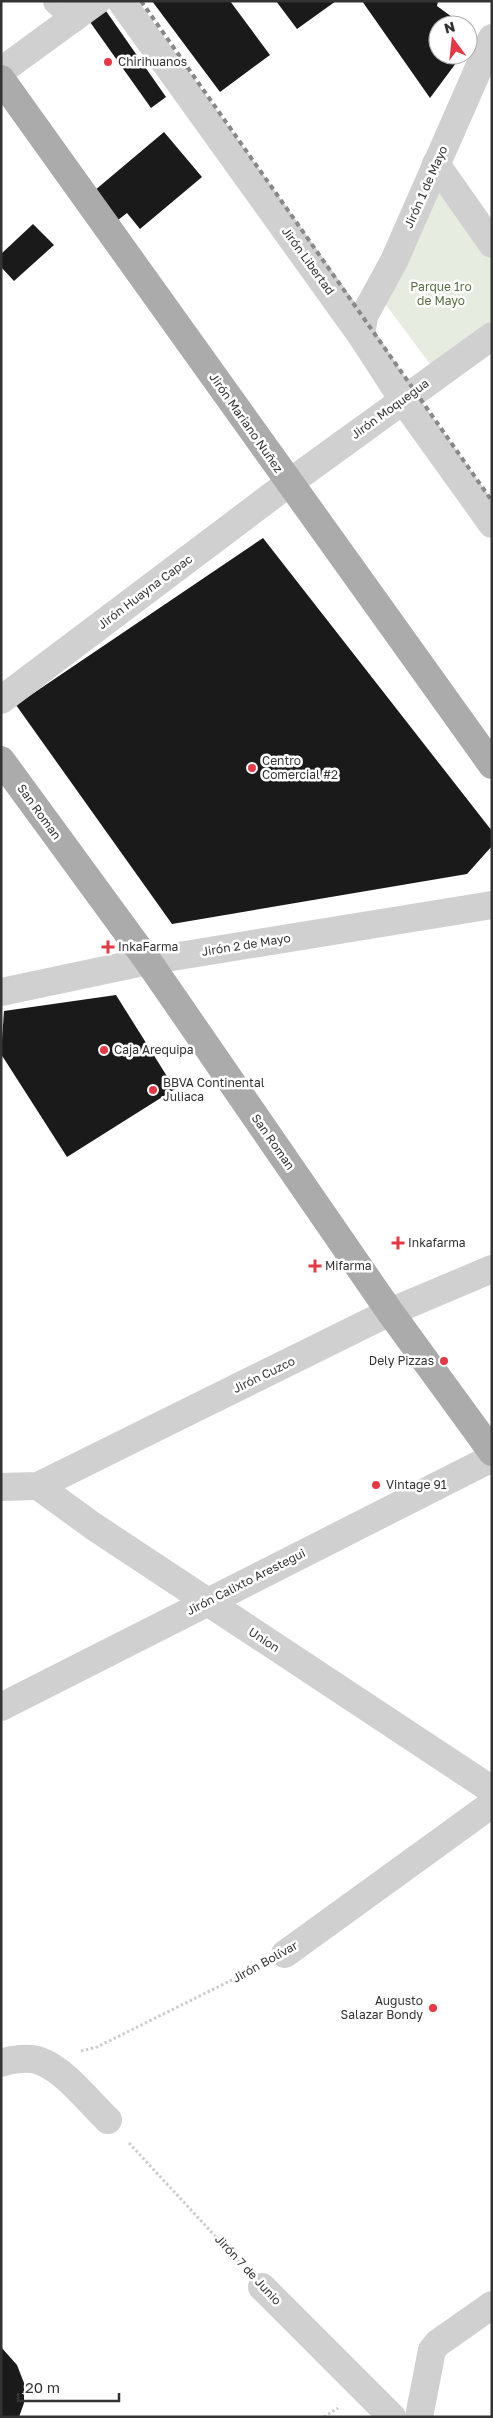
<svg xmlns="http://www.w3.org/2000/svg" width="493" height="2418" viewBox="0 0 493 2418" font-family="'Golos Text',sans-serif">
<style>
.green{fill:#e6ecdf}
.building{fill:#1a1a1a}
.lines{fill:none;stroke-linecap:round;stroke-linejoin:round}
.path{stroke:#cdcdcd;stroke-width:3;stroke-dasharray:2.5 2.5;stroke-linecap:butt}
.minor{stroke:#d0d0d0;stroke-width:28}
.major{stroke:#ababab;stroke-width:28}
.rail{stroke:#888;stroke-width:4;stroke-dasharray:5 4;stroke-linecap:butt}
.poi-dot{fill:#e63946;stroke:#fff;stroke-width:2}
.labels{text-anchor:middle;stroke-width:5;stroke-linejoin:round;paint-order:stroke}
.poi-label{font-size:12px;fill:#333;stroke:#fff;text-anchor:start}
.street-label{font-size:12px;fill:#333;stroke:#fff}
.park-label{font-size:12px;fill:#56703f;stroke:#fff}
</style>
<rect width="100%" height="100%" fill="#fff"/>
<!-- green -->
<polygon class="green" points="438,176 492,254 492,326 433,368 383,301"/>
<!-- building -->
<g class="building">
<polygon points="152,1 230,1 270,55 220,92"/>
<polygon points="276,1 336,1 297,29"/>
<polygon points="362,1 438,1 437,6 463,25 438,25 438,55 462,55 430,98"/>
<polygon points="106,11 166,97 151,108 90,22"/>
<polygon points="468,29 477,35 468,47"/>
<polygon points="164,132 202,177 140,229 127,213 118,220 94,191"/>
<polygon points="33,224 54,245 14,281 1,267 1,254"/>
<polygon points="263,538 492,831 492,846 467,874 172,924 16,705"/>
<polygon points="116,995 175,1089 67,1157 1,1054 4,1011"/>
<polygon points="1,2347 17,2365 24,2383 24,2403 19,2417 1,2417"/>
</g>
<g class="lines">
<!-- path -->
<g class="path">
<polyline points="81,2051 97,2047 258,1967"/>
<polyline points="129,2143 242,2265"/>
<polyline points="324,2417 338,2408"/>
</g>
<!-- minor -->
<g class="minor">
<polyline points="57,1 75,17"/>
<polyline points="121,1 361,335 403,400 492,524"/>
<polyline points="1,71 97,1"/>
<polyline points="436,164 492,244"/>
<polyline points="361,335 364,316 394,261 492,38"/>
<polyline points="1,700 289,483 492,336"/>
<polyline points="1,992 148,961 492,905"/>
<polyline points="38,1486 93,1526 492,1790"/>
<polyline points="1,1487 38,1486 390,1312 492,1269"/>
<polyline points="1,1707 492,1458"/>
<polyline points="285,1954 492,1804"/>
<path d="M1,2063C11,2059 30,2057 40,2061C65,2070 89,2102 108,2120"/>
<polyline points="262,2287 392,2417"/>
<polyline points="419,2417 432,2350 438,2343 492,2305"/>
</g>
<!-- major -->
<g class="major">
<polyline points="1,79 492,765"/>
<polyline points="1,760 148,961 390,1312 492,1452"/>
</g>
<!-- rail -->
<polyline class="rail" points="141,1 492,501"/>
</g>
<!-- markers -->
<g class="poi-dot">
<circle cx="108" cy="62" r="5"/>
<circle cx="252" cy="768" r="5"/>
<path d="M105.5 939.5h5v5h5v5h-5v5h-5v-5h-5v-5h5z"/>
<circle cx="104" cy="1050" r="5"/>
<circle cx="153" cy="1090" r="5"/>
<path d="M395.5 1235.5h5v5h5v5h-5v5h-5v-5h-5v-5h5z"/>
<path d="M312.5 1258.5h5v5h5v5h-5v5h-5v-5h-5v-5h5z"/>
<circle cx="444" cy="1361" r="5"/>
<circle cx="376" cy="1485" r="5"/>
<circle cx="433" cy="2008" r="5"/>
</g>
<g class="labels">
<!-- poi labels -->
<g class="poi-label">
<text x="118" y="66">Chirihuanos</text>
<text x="262" y="765">Centro<tspan x="262" dy="14">Comercial #2</tspan></text>
<text x="118" y="951">InkaFarma</text>
<text x="114" y="1054">Caja Arequipa</text>
<text x="163" y="1087">BBVA Continental<tspan x="163" dy="14">Juliaca</tspan></text>
<text x="408" y="1247">Inkafarma</text>
<text x="325" y="1270">Mifarma</text>
<text x="434" y="1365" text-anchor="end">Dely Pizzas</text>
<text x="386" y="1489">Vintage 91</text>
<text x="423" y="2005" text-anchor="end">Augusto<tspan x="423" dy="14">Salazar Bondy</tspan></text>
</g>
<!-- street labels -->
<g class="street-label">
<text transform="translate(426 187) rotate(-66)" y="4">Jirón 1 de Mayo</text>
<text transform="translate(308 261) rotate(54)" y="4">Jirón Libertad</text>
<text transform="translate(390 409) rotate(-36)" y="4">Jirón Moquegua</text>
<text transform="translate(246 423) rotate(55)" y="4">Jirón Mariano Nuñez</text>
<text transform="translate(145 592) rotate(-37)" y="4">Jirón Huayna Capac</text>
<text transform="translate(39 812) rotate(54)" y="4">San Roman</text>
<text transform="translate(246 945) rotate(-9)" y="4">Jirón 2 de Mayo</text>
<text transform="translate(273 1142) rotate(55)" y="4">San Roman</text>
<text transform="translate(264 1375) rotate(-26)" y="4">Jirón Cuzco</text>
<text transform="translate(246 1582) rotate(-27)" y="4">Jirón Calixto Arestegui</text>
<text transform="translate(264 1640) rotate(33)" y="4">Union</text>
<text transform="translate(265 1962) rotate(-29)" y="4">Jirón Bolívar</text>
<text transform="translate(248 2270) rotate(47)" y="4">Jirón 7 de Junio</text>
</g>
<!-- park labels -->
<g class="park-label">
<text x="441" y="291">Parque 1ro<tspan x="441" dy="14">de Mayo</tspan></text>
</g>
</g>
<!-- border -->
<rect width="493" height="2418" fill="none" stroke="#333333" stroke-width="5"/>
<!-- north arrow -->
<g transform="translate(453 40) rotate(345)"><circle r="24" fill="#ffffff" stroke="#adadad"/>
<path d="M0-4L9 19L0 12L-9 19Z" fill="#e63946"/>
<text y="-8" font-size="14" font-weight="bold" text-anchor="middle" fill="#333333">N</text>
</g>
<!-- scale -->
<path d="M18 2393v8h101v-8" fill="none" stroke="#333333" stroke-width="2.5"/>
<text x="25" y="2393" font-size="15" fill="#333333" stroke="#ffffff" stroke-width="4" paint-order="stroke">20 m</text>
</svg>
